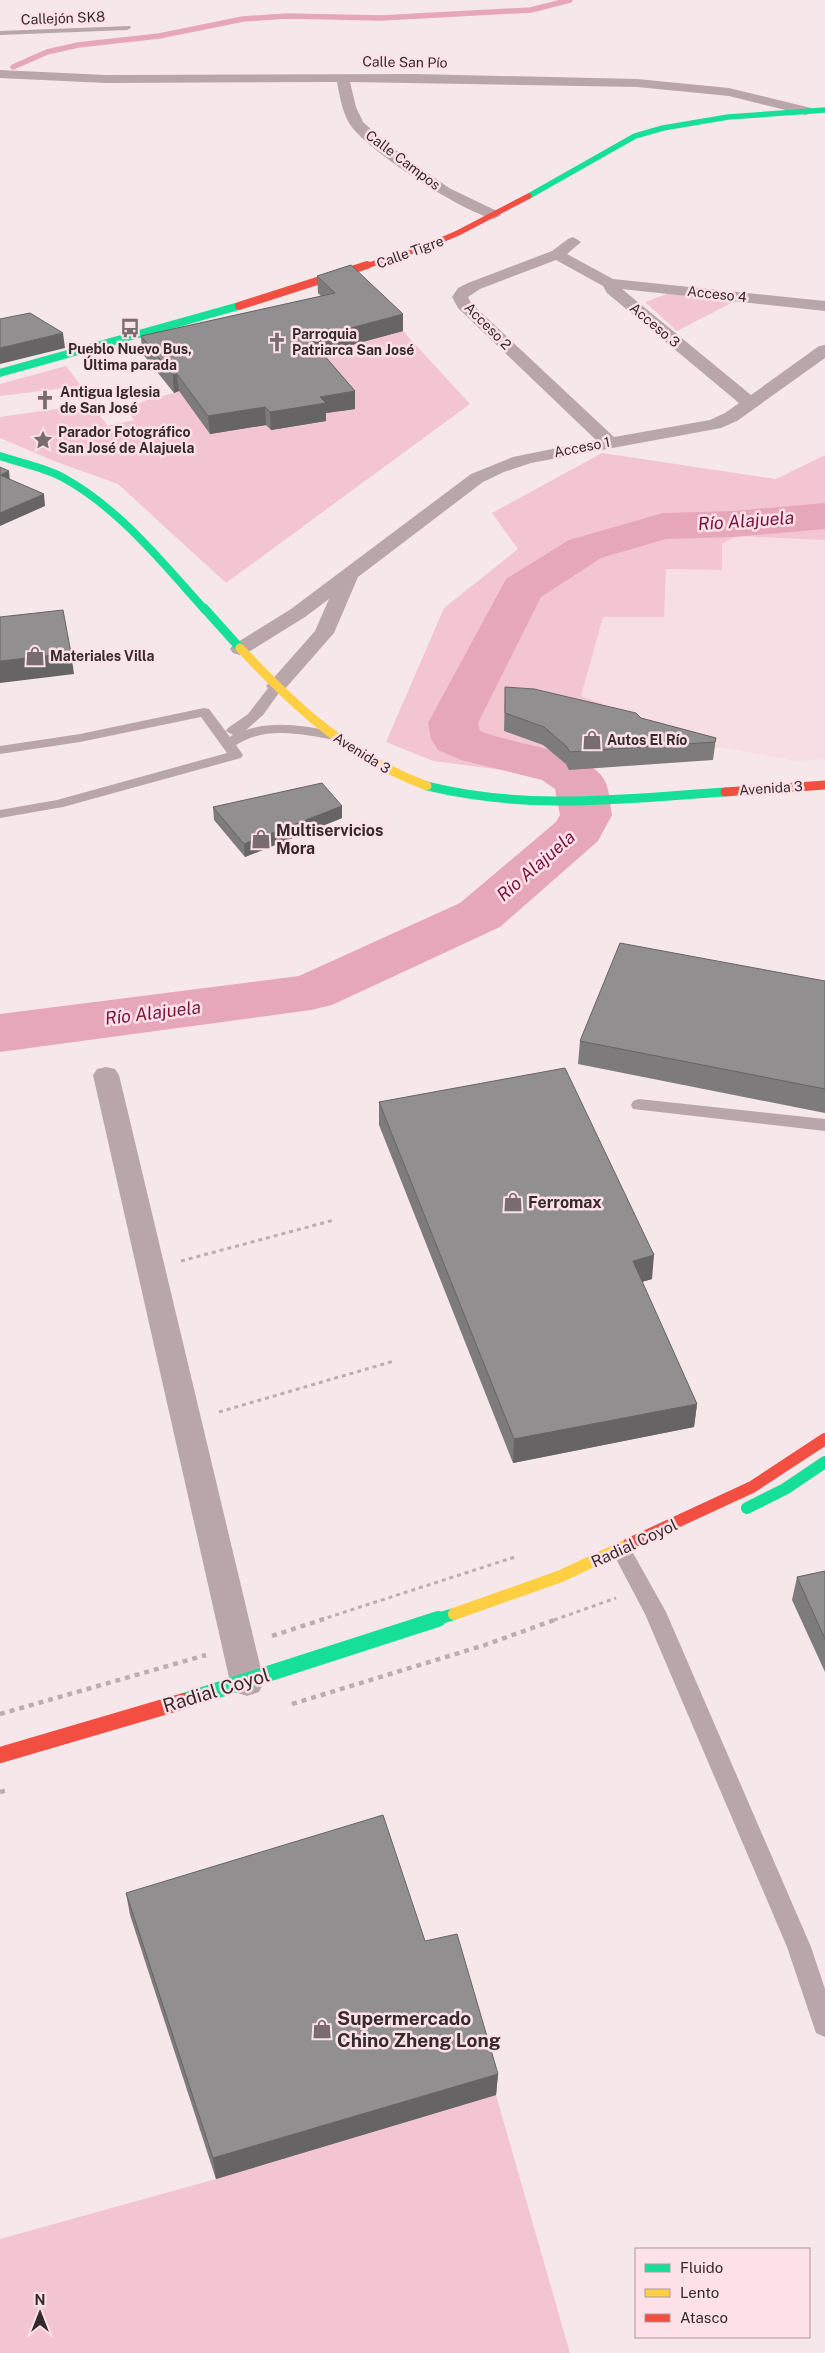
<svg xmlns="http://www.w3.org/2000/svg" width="825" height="2353" viewBox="0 0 825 2353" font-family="'Public Sans',sans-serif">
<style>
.built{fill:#f7dde4}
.green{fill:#f3c5d2}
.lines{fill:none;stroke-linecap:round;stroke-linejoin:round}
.stream{stroke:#e7a7ba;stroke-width:5.5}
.river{fill:#e7a7ba;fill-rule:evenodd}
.path-far1{stroke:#bbadb1;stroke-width:3;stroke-dasharray:4 4;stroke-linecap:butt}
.path{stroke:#bbadb1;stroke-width:4.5;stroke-dasharray:5 5;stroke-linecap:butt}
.lane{fill:#b9a6ab;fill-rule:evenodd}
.street{fill:#b9a6ab;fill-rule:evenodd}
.fast-far4{stroke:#16e098;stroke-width:5.5}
.fast-far3{stroke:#16e098;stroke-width:8}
.fast-far2{stroke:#16e098;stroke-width:9}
.fast-far1{stroke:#16e098;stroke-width:12}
.fast{stroke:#16e098;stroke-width:16}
.slow-far1{stroke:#ffcf43;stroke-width:9}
.slow{stroke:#ffcf43;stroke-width:12}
.jam-far4{stroke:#f24e42;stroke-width:5.5}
.jam-far3{stroke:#f24e42;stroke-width:8}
.jam-far2{stroke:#f24e42;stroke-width:9}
.jam-far1{stroke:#f24e42;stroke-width:12}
.jam{stroke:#f24e42;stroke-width:16}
.wall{fill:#7d7b7c}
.shaded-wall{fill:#666465}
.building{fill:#918f90;stroke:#666465}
.labels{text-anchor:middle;stroke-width:5;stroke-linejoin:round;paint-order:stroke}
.far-street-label{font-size:14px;fill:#342a2d;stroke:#fce1e8}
.far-poi-label{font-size:14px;font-weight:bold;fill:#342a2d;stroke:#fce1e8;text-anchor:start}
.poi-label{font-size:16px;font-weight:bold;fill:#342a2d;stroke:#fce1e8;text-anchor:start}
.street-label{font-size:16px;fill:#342a2d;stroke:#fce1e8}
.water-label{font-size:18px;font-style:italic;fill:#77133e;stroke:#fce1e8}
.near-street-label{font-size:19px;fill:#342a2d;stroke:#fce1e8}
.near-poi-label{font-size:19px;font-weight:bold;fill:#342a2d;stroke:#fce1e8;text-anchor:start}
</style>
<rect width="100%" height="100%" fill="#f6e7eb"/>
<!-- built -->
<polygon class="built" points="736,536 825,540 825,759 797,761 719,747 581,696 603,617 664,617 666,569 722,570 722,544"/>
<!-- green -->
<g class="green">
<polygon points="667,294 735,301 677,331 645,302"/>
<polygon points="403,331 470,404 226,583 118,484 54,461 0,438 0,417 91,404 108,426 134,420 127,409 144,401"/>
<polygon points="66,366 81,386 0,396 0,384"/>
<polygon points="602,453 776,479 825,455 825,540 736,536 722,544 722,570 666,569 664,617 603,617 581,696 719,747 671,744 505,705 504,731 543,745 566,764 594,782 433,761 386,742 444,608 518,549 492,513"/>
<polygon points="496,2095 570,2353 0,2353 0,2239 216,2179"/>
</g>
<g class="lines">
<!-- stream -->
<polyline class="stream" points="13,67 47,52 78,45 159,36 243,19 287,16 381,18 531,10 570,0"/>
<!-- river -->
<path class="river" d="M825,503V529L734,537L666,539L601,558L541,597L478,723L480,731C511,744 590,751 605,781C610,791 610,805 612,815L598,841L500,927L332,1005L311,1010L0,1052V1014L299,976L460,903L556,822L560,815L555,789L542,780L461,760L438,750L431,739L428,723L506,579L569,540L663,513L734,511Z"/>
<!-- path-far1 -->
<g class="path-far1">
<polyline points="181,1261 334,1220"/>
<polyline points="219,1412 394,1361"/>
<polyline points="320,1620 518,1556"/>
<polyline points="554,1620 616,1598"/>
</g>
<!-- path -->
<g class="path">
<polyline points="272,1636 324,1619"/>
<polyline points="292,1704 485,1645 557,1619"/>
<polyline points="0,1714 206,1655"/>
<polyline points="0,1792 8,1790"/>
</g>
<!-- lane -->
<g class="lane">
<polygon points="130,26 131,28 127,30 0,35 0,31"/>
<path d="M277,682L284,686L263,715L246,730C275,720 309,726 339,733L341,736L339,739L334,740C300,734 267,726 236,745L243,755L241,758L63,807L0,818V810L57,800L227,753L201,717L80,742L0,754V746L80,734L204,708L209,709L230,737L233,735L226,731L228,728L248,714L272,683Z"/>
<polygon points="639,1099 825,1119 825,1131 633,1109 631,1105 633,1101"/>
<polygon points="626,1551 633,1553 666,1612 811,1947 825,1989 825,2037 816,2033 787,1947 645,1614 616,1559 619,1553"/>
</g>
<!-- street -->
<g class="street">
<path d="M0,70L106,75L415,74L637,79L729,88L811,108L813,111L806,115L729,96L637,87L350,82L356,107L363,122L390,146L449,188L499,212L501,215L494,219C461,211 371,153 351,126C342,113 340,97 337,82L106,83L0,78Z"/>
<path d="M573,237L581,242L567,254L613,279L825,301V311L622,289L751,395L819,346L825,345V358L737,421L721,428L531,463L504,472L483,482L358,577L334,633L284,690L277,692L270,690L266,686L270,682L315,631L329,599L305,617L247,653L240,655L233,653L230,649L233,645L291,609L471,474L513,457L596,440L458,308L452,297L458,288L468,283L552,251L568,239ZM556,260L603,286L607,293L739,403L725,413L710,420L614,437L471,303L468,297L480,289Z"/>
<polygon points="106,1067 115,1069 119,1075 264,1682 259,1692 247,1696 235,1692 230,1682 93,1075 97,1069"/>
</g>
<!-- fast-far4 -->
<polyline class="fast-far4" points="529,196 635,136 663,128 728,117 825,110"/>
<!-- fast-far3 -->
<g class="fast-far3">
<polyline points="0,373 239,306"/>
<path d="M0,456C20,463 43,467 62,477C119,508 162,562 205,610"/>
</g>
<!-- fast-far2 -->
<g class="fast-far2">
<polyline points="204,608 240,648"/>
<path d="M427,786C530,811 621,799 725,792"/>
</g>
<!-- fast-far1 -->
<g class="fast-far1">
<polyline points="747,1508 785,1489 825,1462"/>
<polyline points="434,1620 454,1614"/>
</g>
<!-- fast -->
<polyline class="fast" points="184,1701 438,1619"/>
<!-- slow-far1 -->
<path class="slow-far1" d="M240,648C296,708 349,757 427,786"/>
<!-- slow -->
<polyline class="slow" points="454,1614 561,1576 629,1544"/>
<!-- jam-far4 -->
<polyline class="jam-far4" points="363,267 425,247 458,233 529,196"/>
<!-- jam-far3 -->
<polyline class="jam-far3" points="239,306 367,265"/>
<!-- jam-far2 -->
<polyline class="jam-far2" points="725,792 825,785"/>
<!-- jam-far1 -->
<polyline class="jam-far1" points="629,1544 752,1487 825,1439"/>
<!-- jam -->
<polyline class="jam" points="0,1755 184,1701"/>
</g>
<!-- wall -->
<g class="wall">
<polygon points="317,276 403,331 322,353 355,391 355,409 326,413 326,421 271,430 266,425 210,434 179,391 174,393 142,353 141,336 321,296 318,293"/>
<polygon points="505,687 641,718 716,738 713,760 569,770 566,764 543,745 504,731"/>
<polygon points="342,806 342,818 245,857 214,820 213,807"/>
<polygon points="825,981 825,1113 578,1064 580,1041"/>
<polygon points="379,1102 652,1279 642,1282 697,1404 694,1427 513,1463 379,1125"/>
<polygon points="825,1571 825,1672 792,1600 797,1577"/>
<polygon points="126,1893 425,1941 498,2074 496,2095 216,2179 130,1915"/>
</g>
<!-- shaded-wall -->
<g class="shaded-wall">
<polygon points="403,314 403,331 311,356 310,339"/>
<polygon points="63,333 65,348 0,364 0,348"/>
<polygon points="177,374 179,391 174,393 173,375"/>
<polygon points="355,391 355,409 326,413 326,421 271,430 270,412 320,397"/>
<polygon points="265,407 266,425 210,434 208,416"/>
<polygon points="9,471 10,482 0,475"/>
<polygon points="44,494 45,506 0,526 0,513"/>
<polygon points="71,653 74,674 0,683 0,661"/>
<polygon points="342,806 342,818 245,857 244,844"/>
<polygon points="654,1255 652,1279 630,1285 633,1261"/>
<polygon points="697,1404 694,1427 513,1463 514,1439"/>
<polygon points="498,2074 496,2095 216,2179 213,2158"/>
</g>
<!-- building -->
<g class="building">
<polygon points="351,265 403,314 310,339 355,391 320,397 326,403 270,412 265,407 208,416 177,374 173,375 141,336 335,293 317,276"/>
<polygon points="30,313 63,333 0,348 0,319"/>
<polygon points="0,467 9,471 0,475"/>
<polygon points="0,475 44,494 0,513"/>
<polygon points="63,610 71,653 0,661 0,617"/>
<polygon points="505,687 534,689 636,713 641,718 716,738 715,742 570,752 567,747 544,727 505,713"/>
<polygon points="322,783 342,806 244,844 213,807"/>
<polygon points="620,943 825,981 825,1089 580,1041"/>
<polygon points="565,1068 654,1255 633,1261 697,1404 514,1439 379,1102"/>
<polygon points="825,1571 825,1639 797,1577"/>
<polygon points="383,1815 425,1941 457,1934 498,2074 213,2158 126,1893"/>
</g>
<!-- icons -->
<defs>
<symbol id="bus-bare" viewBox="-9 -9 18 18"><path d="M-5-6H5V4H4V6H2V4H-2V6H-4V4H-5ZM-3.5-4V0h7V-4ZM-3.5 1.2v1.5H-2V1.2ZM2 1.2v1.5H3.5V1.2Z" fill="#786c70" stroke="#fce1e8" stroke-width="2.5" paint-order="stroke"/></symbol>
<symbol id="church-bare" viewBox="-9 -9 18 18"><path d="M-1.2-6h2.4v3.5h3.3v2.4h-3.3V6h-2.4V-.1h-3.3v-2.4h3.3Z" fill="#786c70" stroke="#fce1e8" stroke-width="2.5" paint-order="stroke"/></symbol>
<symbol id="sight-bare" viewBox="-9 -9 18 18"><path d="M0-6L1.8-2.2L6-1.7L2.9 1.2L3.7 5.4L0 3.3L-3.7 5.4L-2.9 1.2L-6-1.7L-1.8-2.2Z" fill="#786c70" stroke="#fce1e8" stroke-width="2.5" paint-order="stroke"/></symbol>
<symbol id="shop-bare" viewBox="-9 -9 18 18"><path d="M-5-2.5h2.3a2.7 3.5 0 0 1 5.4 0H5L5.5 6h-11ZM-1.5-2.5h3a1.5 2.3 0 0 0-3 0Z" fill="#786c70" stroke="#fce1e8" stroke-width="2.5" paint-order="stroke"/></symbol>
</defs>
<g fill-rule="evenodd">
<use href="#bus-bare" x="116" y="314" width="28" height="28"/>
<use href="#church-bare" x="263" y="328" width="28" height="28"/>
<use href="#church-bare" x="31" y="386" width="28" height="28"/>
<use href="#sight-bare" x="29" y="426" width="28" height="28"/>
<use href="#shop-bare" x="21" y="642" width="28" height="28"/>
<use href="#shop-bare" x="578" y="726" width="28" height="28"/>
<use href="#shop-bare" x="247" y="825" width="28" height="28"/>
<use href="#shop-bare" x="499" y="1188" width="28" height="28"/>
<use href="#shop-bare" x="308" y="2015" width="28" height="28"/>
</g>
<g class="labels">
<!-- far-street labels -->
<g class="far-street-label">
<text transform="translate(63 18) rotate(-2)" y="5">Callejón SK8</text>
<text transform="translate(405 62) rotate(1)" y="5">Calle San Pío</text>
<text transform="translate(403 160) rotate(37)" y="5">Calle Campos</text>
<text transform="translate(410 252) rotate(-20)" y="5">Calle Tigre</text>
<text transform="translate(717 294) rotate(6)" y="5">Acceso 4</text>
<text transform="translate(655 325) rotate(40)" y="5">Acceso 3</text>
<text transform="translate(488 326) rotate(45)" y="5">Acceso 2</text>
<text transform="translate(582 447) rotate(-11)" y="5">Acceso 1</text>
<text transform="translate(362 753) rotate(32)" y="5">Avenida 3</text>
<text transform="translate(771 788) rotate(-4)" y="5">Avenida 3</text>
</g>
<!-- far-poi labels -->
<g class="far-poi-label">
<text x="292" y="339">Parroquia<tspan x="292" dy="16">Patriarca San José</tspan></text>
<text x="130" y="354" text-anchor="middle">Pueblo Nuevo Bus,<tspan x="130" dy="16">Última parada</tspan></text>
<text x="60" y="397">Antigua Iglesia<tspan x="60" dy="16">de San José</tspan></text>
<text x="58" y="437">Parador Fotográfico<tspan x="58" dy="16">San José de Alajuela</tspan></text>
<text x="50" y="661">Materiales Villa</text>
<text x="607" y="745">Autos El Río</text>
</g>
<!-- poi labels -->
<g class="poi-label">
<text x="276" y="836">Multiservicios<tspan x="276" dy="18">Mora</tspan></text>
<text x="528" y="1208">Ferromax</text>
</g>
<!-- street labels -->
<g class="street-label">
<text transform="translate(634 1543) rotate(-25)" y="6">Radial Coyol</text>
</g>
<!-- water labels -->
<g class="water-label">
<text transform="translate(746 521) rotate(-4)" y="6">Río Alajuela</text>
<text transform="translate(536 866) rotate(-41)" y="6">Río Alajuela</text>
<text transform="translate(153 1013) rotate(-7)" y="6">Río Alajuela</text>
</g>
<!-- near-street labels -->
<g class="near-street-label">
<text transform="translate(216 1690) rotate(-17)" y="7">Radial Coyol</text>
</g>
<!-- near-poi labels -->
<g class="near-poi-label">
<text x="337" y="2025">Supermercado<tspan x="337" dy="22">Chino Zheng Long</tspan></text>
</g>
</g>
<!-- legend -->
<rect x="635" y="2248" width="175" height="90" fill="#fce1e8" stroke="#ac989d"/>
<rect x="645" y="2264" width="25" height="8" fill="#16e098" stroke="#ac989d"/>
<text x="680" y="2273" font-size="15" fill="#342a2d">Fluido</text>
<rect x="645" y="2289" width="25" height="8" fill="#ffcf43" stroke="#ac989d"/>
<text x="680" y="2298" font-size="15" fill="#342a2d">Lento</text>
<rect x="645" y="2314" width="25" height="8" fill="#f24e42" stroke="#ac989d"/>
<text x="680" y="2323" font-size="15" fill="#342a2d">Atasco</text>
<!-- north arrow -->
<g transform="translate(40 2313)" stroke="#fce1e8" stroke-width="4" paint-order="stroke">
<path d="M0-4L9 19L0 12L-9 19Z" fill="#342a2d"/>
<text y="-8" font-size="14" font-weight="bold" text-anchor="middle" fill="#342a2d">N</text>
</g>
</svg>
